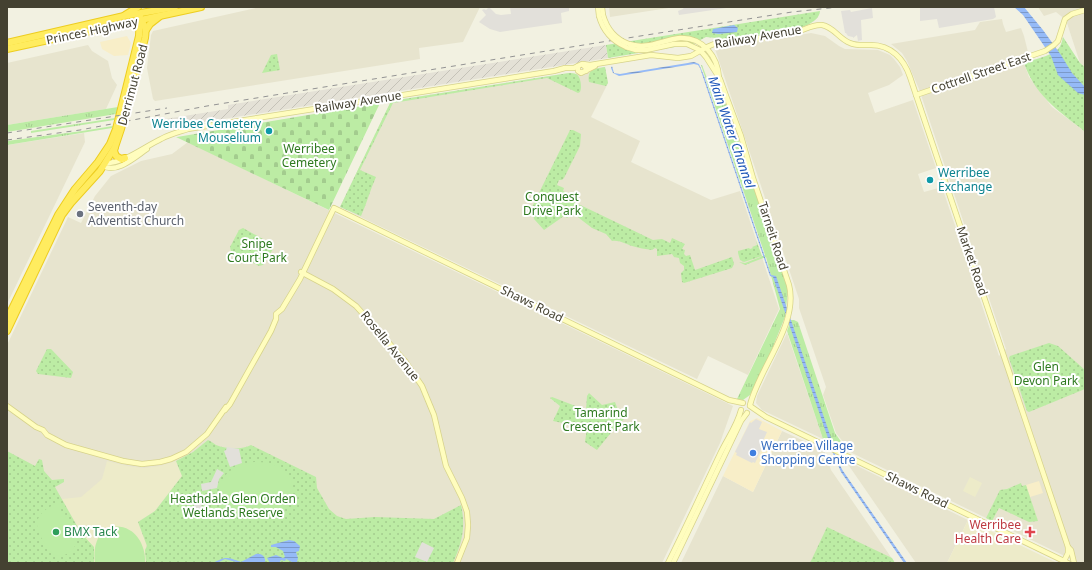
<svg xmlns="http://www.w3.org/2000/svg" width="1092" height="570" viewBox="0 0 1092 570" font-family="'Noto Sans',sans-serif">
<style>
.residential{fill:#e7e4ce}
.commercial{fill:#f8eec8}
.industrial{fill:url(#industrial-furrows)}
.education{fill:#edebc9}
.grass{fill:url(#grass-tufts)}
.cemetery{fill:url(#cemetery-stones)}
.park{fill:url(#park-dots)}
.pitch{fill:#bceca4}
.parking{fill:#e2e0da}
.water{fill:url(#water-rules)}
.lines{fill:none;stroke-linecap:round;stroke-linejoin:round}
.secondary-casing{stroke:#d7d38b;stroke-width:6}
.highway-casing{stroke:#edcd20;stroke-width:8}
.secondary{stroke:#fffdbe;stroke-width:4.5}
.highway{stroke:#ffec5f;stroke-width:6}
.rail{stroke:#939393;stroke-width:1;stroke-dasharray:5 5;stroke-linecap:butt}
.secondary-bridge-casing{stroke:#d7d38b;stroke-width:6;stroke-linecap:butt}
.secondary-bridge{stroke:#fffdbe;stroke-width:4.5}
.culture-dot{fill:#0f9aa8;stroke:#fff;stroke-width:1.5}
.worship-dot{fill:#6b7280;stroke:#fff;stroke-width:1.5}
.shop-dot{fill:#3f7fe0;stroke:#fff;stroke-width:1.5}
.leisure-dot{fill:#2e9e5b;stroke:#fff;stroke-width:1.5}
.health-dot{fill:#e0444e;stroke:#fff;stroke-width:1.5}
.labels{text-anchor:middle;stroke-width:4;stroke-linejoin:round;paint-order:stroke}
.street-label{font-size:12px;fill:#444131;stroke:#fff}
.culture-label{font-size:12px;fill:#0d838f;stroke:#fff;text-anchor:end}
.park-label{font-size:12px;fill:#2f7a20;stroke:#fff}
.worship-label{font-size:12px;fill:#5b616d;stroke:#fff;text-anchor:start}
.shop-label{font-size:12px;fill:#366cbe;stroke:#fff;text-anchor:start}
.health-label{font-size:12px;fill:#be3a42;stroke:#fff;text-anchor:end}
.leisure-label{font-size:12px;fill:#27864d;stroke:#fff;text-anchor:start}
.water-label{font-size:13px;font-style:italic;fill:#2158b9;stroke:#fff}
</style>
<defs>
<pattern id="industrial-furrows" width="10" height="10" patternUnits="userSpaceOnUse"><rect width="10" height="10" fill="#e4e1d6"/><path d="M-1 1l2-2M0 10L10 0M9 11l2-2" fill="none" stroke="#c5c2b8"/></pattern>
<pattern id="grass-tufts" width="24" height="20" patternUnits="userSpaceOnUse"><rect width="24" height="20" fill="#bceca4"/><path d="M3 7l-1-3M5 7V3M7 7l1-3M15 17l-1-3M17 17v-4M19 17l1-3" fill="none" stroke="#a3cc8e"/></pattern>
<pattern id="cemetery-stones" width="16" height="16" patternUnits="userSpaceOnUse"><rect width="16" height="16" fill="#bceca4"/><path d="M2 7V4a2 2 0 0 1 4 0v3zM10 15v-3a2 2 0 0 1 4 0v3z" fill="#a3cc8e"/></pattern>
<pattern id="park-dots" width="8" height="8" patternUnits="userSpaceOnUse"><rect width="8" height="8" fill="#bceca4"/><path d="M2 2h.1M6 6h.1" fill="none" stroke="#a3cc8e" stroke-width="1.8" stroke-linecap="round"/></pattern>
<pattern id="water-rules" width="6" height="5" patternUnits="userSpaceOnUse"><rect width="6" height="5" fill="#95baf7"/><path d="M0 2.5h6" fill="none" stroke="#7b99c9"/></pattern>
</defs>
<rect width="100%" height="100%" fill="#f2f1e1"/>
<!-- residential -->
<g class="residential">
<polygon points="260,7 480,7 463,42 419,48 420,59 155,101 153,99 147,68 151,35 153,31"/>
<polygon points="609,7 675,7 610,17"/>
<polygon points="1038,7 1085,7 1085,67 1080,63 1066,20 1056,12 1044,16"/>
<polygon points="1002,19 1003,24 1006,32 1021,28 1024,36 1028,52 1021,55 1029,77 1052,107 1083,130 1085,133 1085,563 1079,563 852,453 836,433 823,395 826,387 799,308 799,299 715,49 811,33 825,36 839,46 845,49 878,50 890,55 894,59 900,67 903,75 889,85 868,93 875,113 913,100 936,168 918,174 924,192 942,187 999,356 1006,349 919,89 907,61 902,53 891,44 975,30 980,22"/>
<polygon points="88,45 92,51 108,61 112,78 117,85 106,109 7,125 7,63"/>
<polygon points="605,67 608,83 591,117 640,141 631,162 711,200 740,191 779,309 748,375 708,356 697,379 340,207 391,101 569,73 577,74 589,72 596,68"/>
<polygon points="84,133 85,142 7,304 7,145"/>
<polygon points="188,142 733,406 720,443 662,563 7,563 7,345 68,217 81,223 95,196 111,176 141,161 172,154"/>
<polygon points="787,333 823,439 762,410 756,403 757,396"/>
<polygon points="782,431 824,450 831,470 895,563 681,563 723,476 753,492"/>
<polygon points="845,460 968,520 947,563 916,563"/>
</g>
<!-- commercial -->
<g class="commercial">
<polygon points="127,36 131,43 128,55 114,56 102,49 100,42"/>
<polygon points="757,418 782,431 753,492 723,476 750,421"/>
<polygon points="1039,481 1043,493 1030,497 1026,485"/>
</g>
<!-- industrial -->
<polygon class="industrial" points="606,45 608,58 173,127 159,120 228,109 228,105"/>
<!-- education -->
<g class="education">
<polygon points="107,461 127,466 144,468 160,466 176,461 182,476 155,511 138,522 147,546 145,550 146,563 94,563 90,544 81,533 62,499 81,497 102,479"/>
<polygon points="970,477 982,483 975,497 963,491"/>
<polygon points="968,520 1053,561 1058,563 947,563"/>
</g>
<!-- grass -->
<g class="grass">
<polygon points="701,65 702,65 714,97 724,102 727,106 775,250 774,254 777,262 781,266 788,290 785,317 764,369 750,395 743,400 737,399 780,309 766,257 745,265 739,262 745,263 765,255"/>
<polygon points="118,107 116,114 7,132 7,125"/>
<polygon points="115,118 114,120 31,133 31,131"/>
<polygon points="113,126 112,128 7,145 7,141 82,131"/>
<polygon points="791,320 794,320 798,322 835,433 847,450 823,439 787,331"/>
</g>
<!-- cemetery -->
<polygon class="cemetery" points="380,103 329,210 176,137 177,137"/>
<!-- park -->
<g class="park">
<path d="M820,11C819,33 753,36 736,39H727L706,37L693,44L608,58L606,45Z"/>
<path d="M1063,37L1080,63L1085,67V133L1083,130C1057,110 1035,95 1024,63C1034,59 1049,57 1058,49C1061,46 1062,41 1063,37Z"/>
<polygon points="277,54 280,70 262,73 271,55"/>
<path d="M605,67L608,83L606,86L589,82C587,69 594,69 605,67Z"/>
<path d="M569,73C571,73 574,73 576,74C581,76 582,88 580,92L578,93L547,78L393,103L360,170L376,177C370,190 367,203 361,216L340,207L391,101Z"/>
<path d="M570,130H573L581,134L580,146L564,178L562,180H559L557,185L564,188L563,191L574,196L572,201L653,240L662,239L670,243L672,238L685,244L682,249L685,250L684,254L686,256L690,255L695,270L732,257L734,264L732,268L684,283L682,282L681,273L684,270V266L680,263L679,258L674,257L672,254L657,256V249L655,248L652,250C646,249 638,248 632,246C625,244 620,240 612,241L606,234L592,228L579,218L575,212L567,218L564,216L544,230L534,219L532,207Z"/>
<polygon points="243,228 270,243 270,246 273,249 263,265 259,266 231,251 230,247 239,230"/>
<polygon points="756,240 762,256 744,262 740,260 738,253 738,251 749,248 750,249 753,248 752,247 757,245"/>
<polygon points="1049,343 1058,346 1085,370 1085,389 1029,412 1027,411 1009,358 1010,356"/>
<polygon points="47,349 51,349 73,372 71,378 38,374 36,371"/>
<polygon points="589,393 602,405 615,402 618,410 625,418 614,429 597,450 585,442 587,428 553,421 560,406 550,398 552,397 586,410 587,396"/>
<path d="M208,440C211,441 213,443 216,445C226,449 242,450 251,445L316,477L317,488L329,509L337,516L346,519L375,517L434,519L461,505C466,527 462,543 453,563H146L145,550L147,546L138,522L155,511L182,476L176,461L193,452Z"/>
<polygon points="7,451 35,466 39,459 42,460 44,471 52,480 64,479 64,482 55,487 81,533 94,547 94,563 7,563"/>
<polygon points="1021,483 1022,486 1026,485 1038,521 1029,522 999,508 992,521 986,518 1000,490 1007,489"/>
<polygon points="827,527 892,558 895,563 810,563"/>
</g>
<!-- pitch -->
<g class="pitch">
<path d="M254,462C305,460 305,514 257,518C214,521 202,469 254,462Z"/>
<path d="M57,503L62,508L60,509C65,517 73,526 76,535C80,548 65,560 53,554C49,552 47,546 44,542C31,522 37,513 57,503Z"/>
<path d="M111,527C133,523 146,543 145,563H95C93,549 96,532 111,527Z"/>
</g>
<!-- parking -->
<g class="parking">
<polygon points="489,7 496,14 501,15 511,14 510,7 569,7 569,11 561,13 562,23 500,32 490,29 479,22 486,15 482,10 484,9 486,10"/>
<polygon points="684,7 733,7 679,15 678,11 683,9"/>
<polygon points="920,7 994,7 996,17 993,19 939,28 937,19 920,21"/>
<polygon points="872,8 873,18 861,20 862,40 858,41 857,35 853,38 853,37 848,36 846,33 845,33 841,11 850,10 851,12"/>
<polygon points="756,419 762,422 759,429 767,432 763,441 765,442 755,463 753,462 752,463 736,455 737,453 735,452 750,422 751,423"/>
<polygon points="227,447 239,449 242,463 230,467 224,451 226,450"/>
<polygon points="217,469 224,473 219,479 217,488 202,491 201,484 211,482"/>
<polygon points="199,495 202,508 200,510 203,512 204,509 211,508 212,516 199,518 198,516 196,516 193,500 195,499 190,500 189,496"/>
<polygon points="422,542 434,548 427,562 415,557"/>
</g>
<!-- water -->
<g class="water">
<polygon points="1014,7 1024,7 1043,30 1061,55 1072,73 1085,87 1085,95 1078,93 1058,75 1051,56 1023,15"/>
<polygon points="734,25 738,28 737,32 719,34 712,33 713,29"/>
<polygon points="694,62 699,64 704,76 771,275 776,276 831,438 836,458 843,471 907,563 904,563 841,472 834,456 773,277 770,276 766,264 700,68 698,65 694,64 619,76 613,73 611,68 612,66 614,73 620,74"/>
<polygon points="289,540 294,541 300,546 299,551 296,552 298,558 297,562 292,562 286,559 285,561 281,560 279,563 270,563 267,558 276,555 283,558 285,557 283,551 276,547 271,547 271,545"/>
<path d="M256,554C262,553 266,557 265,563H240L225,559L217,563H213C226,556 227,557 241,562Z"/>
</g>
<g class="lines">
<defs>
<g id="secondary">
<polyline points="598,7 599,16"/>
<polyline points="602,7 603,15"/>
<path d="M629,44C648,50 662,40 680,38C703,37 718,57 719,78"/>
<path d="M626,47L636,50H646L674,44H687L700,50L706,57L720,79L725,93L741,136L753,178L789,285C799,324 759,368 750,405"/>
<path d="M583,64L590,65L651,55L678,58L691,56L707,47L714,44C741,40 769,38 796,32C805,30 812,24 822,25C834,27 839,39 850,43C856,46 864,45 871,45C891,45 904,59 910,77L1068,547V553L1064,561"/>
<polyline points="586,71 586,68 582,64 578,66 578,71 581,73 595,66"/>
<polyline points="916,95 1045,51 1054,45 1058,41 1065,19 1072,14 1085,10"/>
<path d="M106,163C125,163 144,147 161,139C170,134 179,132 188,129L554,71L565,68H574L578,66"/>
<path d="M103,166C117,174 135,157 147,149"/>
<polyline points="301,272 333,289 356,306 405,361 422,386 434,415 446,466 462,498 467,512 468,525 467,538 457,563"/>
<polyline points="7,406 36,427 43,430 47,435 66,445 123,461 142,464 160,462 171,459 186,452 207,434 226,407"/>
<polyline points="750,406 766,417 1068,563"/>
<polyline points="225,410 230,404 271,331 276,319 276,314 282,309 300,279 334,208 729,400 743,403"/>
<polyline points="1068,547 1071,550 1074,563"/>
<path d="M668,563C686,527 703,490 720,454C727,439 737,426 741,410"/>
<polyline points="673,563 741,421 747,413"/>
</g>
<g id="highway">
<polyline points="125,15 138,7"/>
<polyline points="146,30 150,24 159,17"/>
<polyline points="7,43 124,16 175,7"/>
<polyline points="7,49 201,7"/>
<polyline points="115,147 114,151 116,156 121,159 125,158"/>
<polyline points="7,319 58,215 75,189 98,162 110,144 116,129 139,36 140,14"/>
<path d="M7,331L62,215L71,203L100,171L115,147L121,129L145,38C146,31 146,25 140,20"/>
</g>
</defs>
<!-- secondary casing -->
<use href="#secondary" class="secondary-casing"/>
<!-- highway casing -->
<use href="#highway" class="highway-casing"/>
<!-- secondary -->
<use href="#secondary" class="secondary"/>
<!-- highway -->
<use href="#highway" class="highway"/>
<!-- rail -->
<g class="rail">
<polyline points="7,133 167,108"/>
<polyline points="7,140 80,130 207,106 596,43 792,12 839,7"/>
</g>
<defs>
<g id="secondary-bridge">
<path d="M603,15C607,29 615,39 629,44"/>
<path d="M599,16C603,31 612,41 626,47"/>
</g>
</defs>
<!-- secondary-bridge casing -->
<use href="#secondary-bridge" class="secondary-bridge-casing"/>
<!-- secondary-bridge -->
<use href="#secondary-bridge" class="secondary-bridge"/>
</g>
<!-- markers -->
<g class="culture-dot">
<circle cx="269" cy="131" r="4"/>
<circle cx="930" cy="180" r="4"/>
</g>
<circle class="worship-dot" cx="80" cy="214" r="4"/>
<circle class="shop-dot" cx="753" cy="453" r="4"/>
<circle class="leisure-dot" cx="56" cy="532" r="4"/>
<path class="health-dot" d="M1028 526h4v4h4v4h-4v4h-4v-4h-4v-4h4z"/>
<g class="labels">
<!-- street labels -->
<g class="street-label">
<text transform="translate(92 31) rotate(-12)" y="4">Princes Highway</text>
<text transform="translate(758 37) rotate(-10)" y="4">Railway Avenue</text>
<text transform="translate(981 73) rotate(-19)" y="4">Cottrell Street East</text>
<text transform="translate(133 85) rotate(-75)" y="4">Derrimut Road</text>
<text transform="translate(358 102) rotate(-9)" y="4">Railway Avenue</text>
<text transform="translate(773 236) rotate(72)" y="4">Tarneit Road</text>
<text transform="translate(972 261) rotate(71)" y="4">Market Road</text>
<text transform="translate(532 304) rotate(26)" y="4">Shaws Road</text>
<text transform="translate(390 346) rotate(51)" y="4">Rosella Avenue</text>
<text transform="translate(917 490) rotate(26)" y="4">Shaws Road</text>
</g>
<!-- culture labels -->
<g class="culture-label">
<text x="261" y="128">Werribee Cemetery<tspan x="261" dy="14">Mouselium</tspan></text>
<text x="938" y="177" text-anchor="start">Werribee<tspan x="938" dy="14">Exchange</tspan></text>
</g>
<!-- park labels -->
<g class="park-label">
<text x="309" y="153">Werribee<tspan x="309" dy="14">Cemetery</tspan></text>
<text x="552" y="201">Conquest<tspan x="552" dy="14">Drive Park</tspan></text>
<text x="257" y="248">Snipe<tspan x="257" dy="14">Court Park</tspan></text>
<text x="1046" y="371">Glen<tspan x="1046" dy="14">Devon Park</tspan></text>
<text x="601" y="417">Tamarind<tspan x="601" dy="14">Crescent Park</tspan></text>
<text x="233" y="503">Heathdale Glen Orden<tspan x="233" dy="14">Wetlands Reserve</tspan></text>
</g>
<!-- worship labels -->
<g class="worship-label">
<text x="88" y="211">Seventh-day<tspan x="88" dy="14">Adventist Church</tspan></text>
</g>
<!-- shop labels -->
<g class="shop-label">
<text x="761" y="450">Werribee Village<tspan x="761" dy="14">Shopping Centre</tspan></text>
</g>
<!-- health labels -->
<g class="health-label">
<text x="1021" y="529">Werribee<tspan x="1021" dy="14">Health Care</tspan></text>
</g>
<!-- leisure labels -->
<g class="leisure-label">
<text x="64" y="536">BMX Tack</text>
</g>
<!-- water labels -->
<g class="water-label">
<text transform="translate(732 132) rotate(71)" y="5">Main Water Channel</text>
</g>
</g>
<!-- border -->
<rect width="1092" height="570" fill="none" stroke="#444131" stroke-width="16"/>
</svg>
